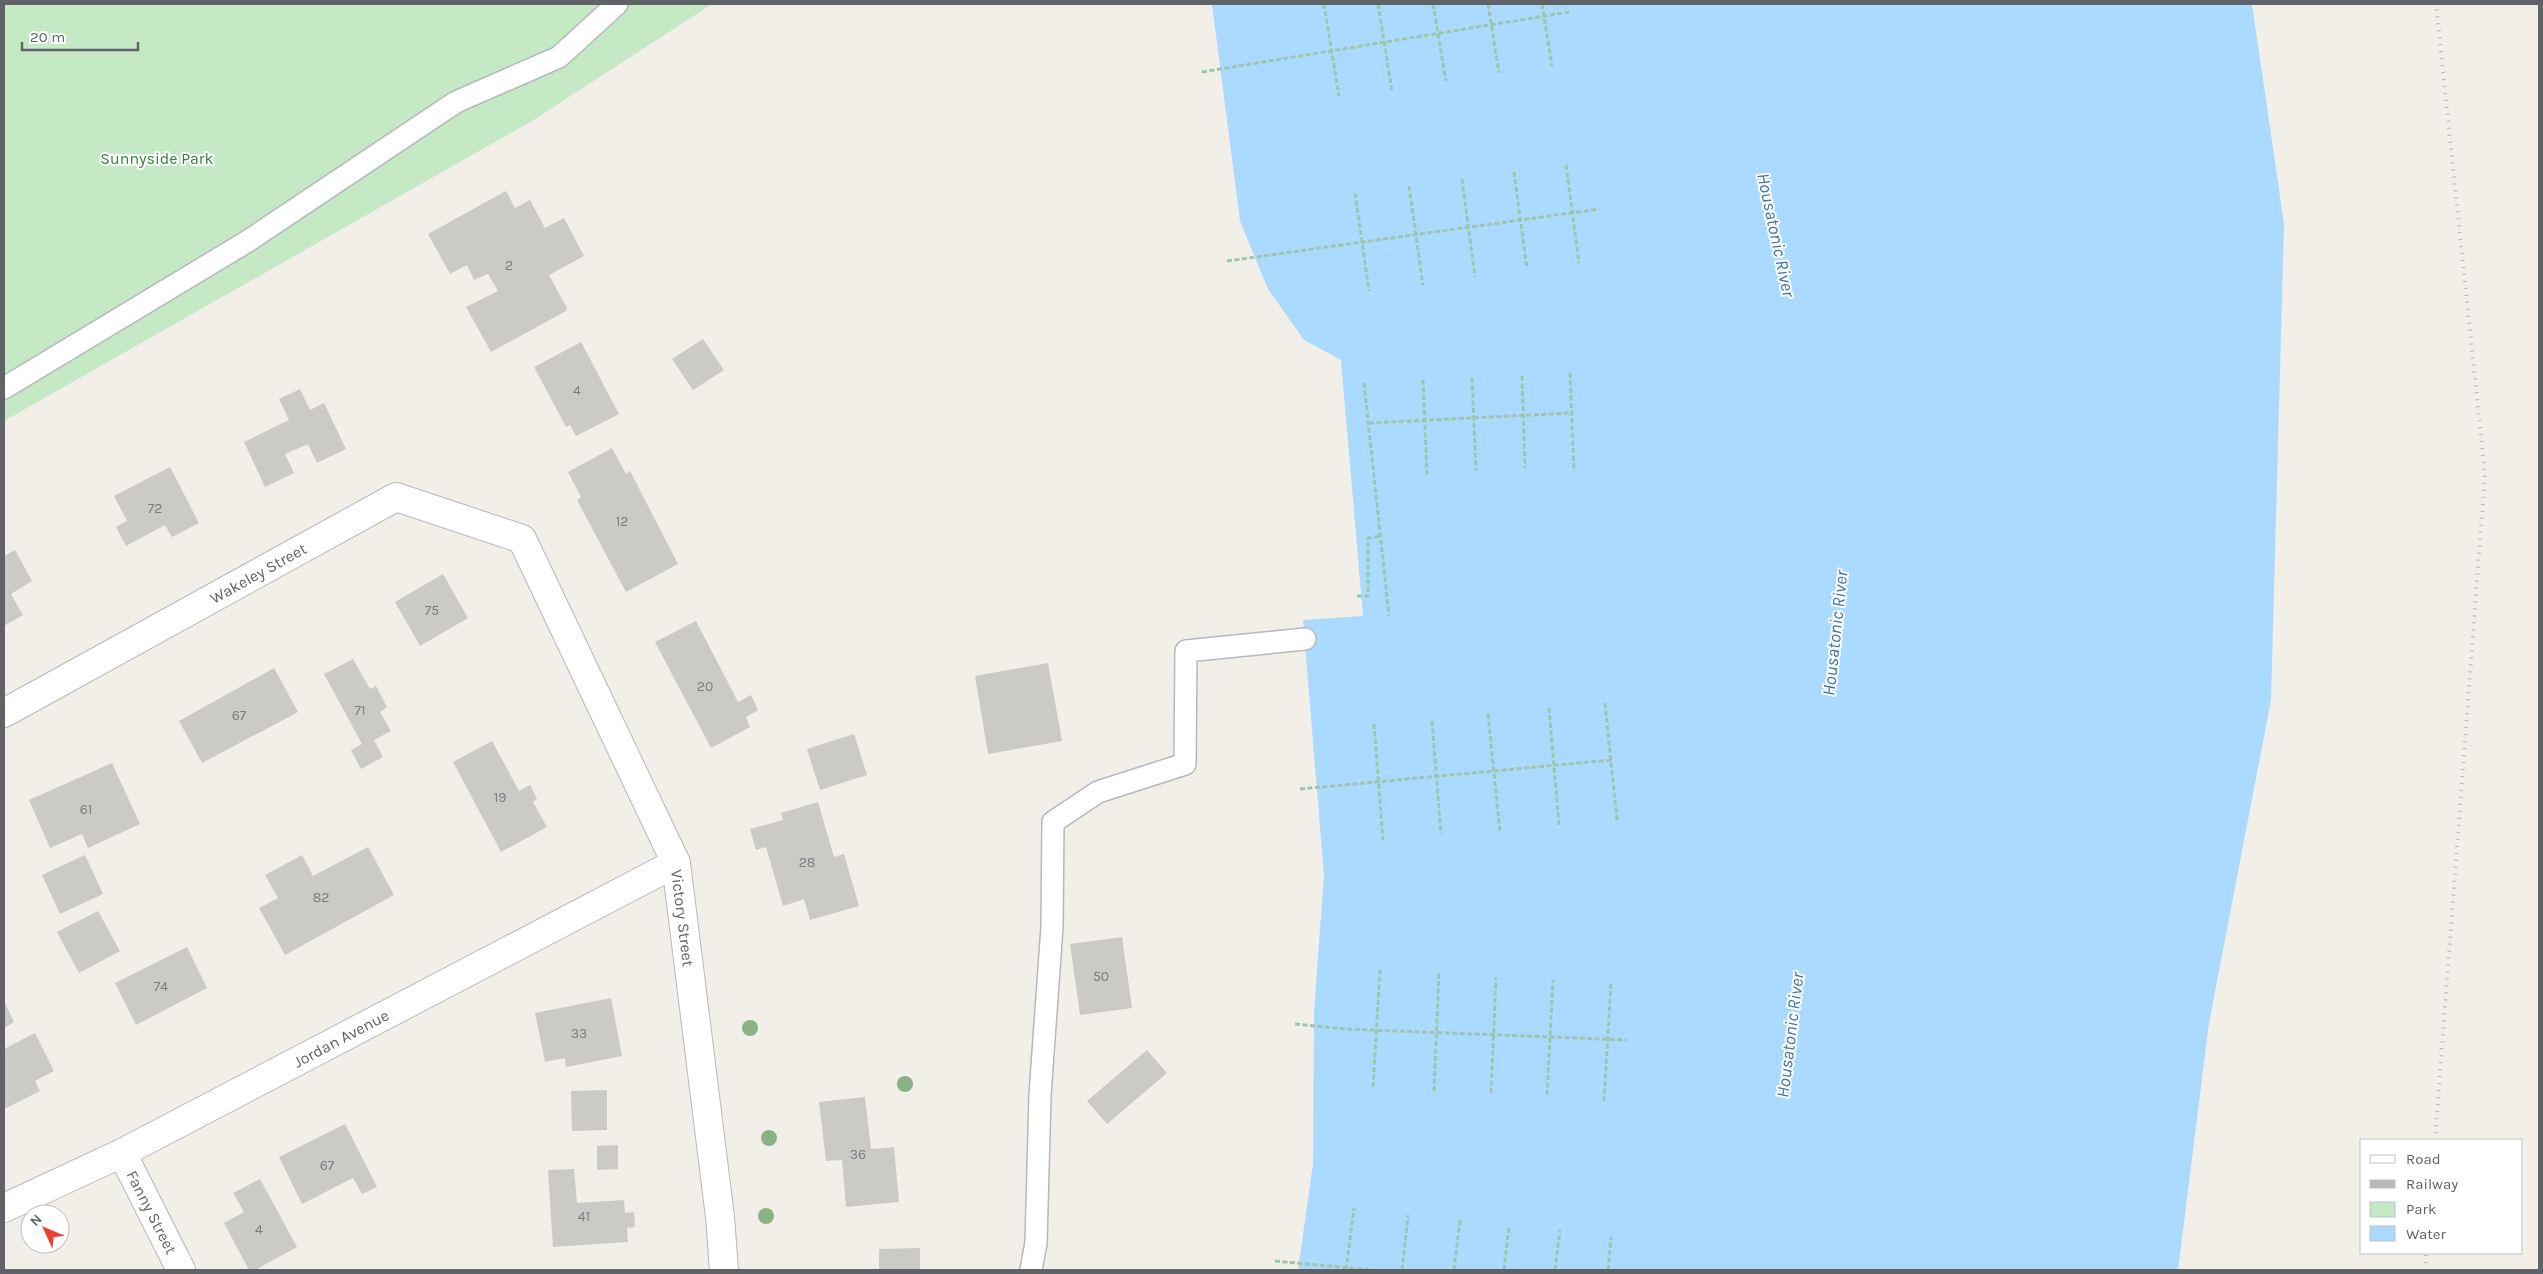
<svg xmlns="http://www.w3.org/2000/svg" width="2543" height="1274" viewBox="0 0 2543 1274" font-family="Karla,sans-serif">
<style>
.green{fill:#c5e8c5}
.water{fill:#aadaff}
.building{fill:#cccac5}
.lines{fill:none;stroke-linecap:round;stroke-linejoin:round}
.lane-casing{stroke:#b5b8bc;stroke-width:24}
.street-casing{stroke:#b5b8bc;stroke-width:30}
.path{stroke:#9cc7a9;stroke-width:3;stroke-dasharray:5 2.5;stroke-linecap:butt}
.lane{stroke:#fff;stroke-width:21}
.street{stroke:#fff;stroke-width:28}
.rail{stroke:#b6b7b8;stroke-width:4;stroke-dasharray:1 6;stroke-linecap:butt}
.tree{fill:#89b387}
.labels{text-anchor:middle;stroke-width:4;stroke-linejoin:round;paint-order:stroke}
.number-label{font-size:14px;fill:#7a7d7f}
.park-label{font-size:16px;fill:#348238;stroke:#fff}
.street-label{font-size:16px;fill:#5f6368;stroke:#fff}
.water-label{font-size:18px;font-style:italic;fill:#4174aa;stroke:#fff}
</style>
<rect width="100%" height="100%" fill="#f1efe8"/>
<!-- green -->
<polygon class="green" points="4,4 712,4 532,121 4,421"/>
<!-- water -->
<polygon class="water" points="1212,4 2252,4 2284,224 2271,700 2209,1023 2178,1270 1298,1270 1313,1164 1314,1012 1324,875 1303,620 1363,616 1341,360 1304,340 1268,289 1240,221"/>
<!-- building -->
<g class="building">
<polygon points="506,191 515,208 530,200 545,228 564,218 584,256 549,275 567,308 566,311 491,352 466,307 498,291 488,274 474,280 467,265 450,274 428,234"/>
<polygon points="703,339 724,370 693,390 672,359"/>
<polygon points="581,342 619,414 576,436 570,425 566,427 534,367"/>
<polygon points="300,389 310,410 324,403 346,449 317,463 308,444 285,454 294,473 265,487 244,442 289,420 279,399"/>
<polygon points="612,448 626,474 630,471 678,564 626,592 577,500 581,497 568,472"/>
<polygon points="170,467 199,523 172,537 165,525 126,546 116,527 127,521 114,496"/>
<polygon points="15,550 32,581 11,594 23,615 4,626 4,556"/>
<polygon points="443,574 468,618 420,646 395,602"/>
<polygon points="696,621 738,702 751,695 758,710 746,717 750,727 711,748 655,642"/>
<polygon points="353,659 370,689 376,686 387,707 380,712 391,731 374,740 383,757 361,769 351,750 362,744 324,674"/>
<polygon points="1048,663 1062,741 988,754 975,676"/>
<polygon points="274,668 298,712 202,763 179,721"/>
<polygon points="854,734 867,775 820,790 807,749"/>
<polygon points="492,741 519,791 530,785 537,799 533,802 547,827 501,852 453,762"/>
<polygon points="112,763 140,824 88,848 82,834 50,848 29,800"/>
<polygon points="818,802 834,857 844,854 859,906 810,920 804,899 783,906 766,847 756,850 750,829 783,820 781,813"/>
<polygon points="368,847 394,895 285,955 259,908 278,898 265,875 302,855 313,876"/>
<polygon points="85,855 103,894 60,914 42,875"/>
<polygon points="98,911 120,951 79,973 57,932"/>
<polygon points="1122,937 1132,1008 1080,1015 1070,944"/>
<polygon points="187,947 207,988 136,1025 115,983"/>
<polygon points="611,998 622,1056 566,1067 565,1058 545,1062 535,1013"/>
<polygon points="4,1001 14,1022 4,1028"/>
<polygon points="35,1033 54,1071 35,1081 40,1091 4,1109 4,1049"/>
<polygon points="1147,1050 1167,1073 1107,1124 1087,1101"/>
<polygon points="607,1090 607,1130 572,1131 571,1091"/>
<polygon points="865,1097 871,1149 894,1147 899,1202 846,1207 842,1160 826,1161 819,1102"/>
<polygon points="345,1124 377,1187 362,1194 353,1178 302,1204 279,1157"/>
<polygon points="618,1145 618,1169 597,1170 597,1146"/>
<polygon points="574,1169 577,1203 624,1200 625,1213 634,1212 635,1227 627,1228 628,1242 553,1247 548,1170"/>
<polygon points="260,1179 297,1247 255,1270 249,1270 224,1223 244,1212 233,1193"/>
<polygon points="920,1248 920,1270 879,1270 879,1249"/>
</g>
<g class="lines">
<defs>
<g id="lane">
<polyline points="4,388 248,241 456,102 559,57 617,4"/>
<polyline points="1031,1270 1036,1243 1040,1095 1052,927 1053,822 1098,792 1185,764 1186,651 1305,639"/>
</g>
<g id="street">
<polyline points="4,713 396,497 522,539 676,863 720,1217 724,1270"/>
<polyline points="122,1153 181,1270"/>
<polyline points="4,1208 122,1153 676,863"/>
</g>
</defs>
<!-- lane casing -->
<use href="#lane" class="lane-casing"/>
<!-- street casing -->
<use href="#street" class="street-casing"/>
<!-- path -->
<g class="path">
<polyline points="1324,4 1339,96"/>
<polyline points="1378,4 1392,91"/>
<polyline points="1433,4 1446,81"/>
<polyline points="1488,4 1499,73"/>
<polyline points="1542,4 1552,66"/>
<polyline points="1202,72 1569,12"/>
<polyline points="1566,165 1579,263"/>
<polyline points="1514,172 1527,269"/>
<polyline points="1462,179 1475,277"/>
<polyline points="1409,186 1423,285"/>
<polyline points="1355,193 1369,291"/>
<polyline points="1227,261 1599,209"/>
<polyline points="1570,373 1574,471"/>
<polyline points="1522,376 1525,468"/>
<polyline points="1472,378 1476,471"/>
<polyline points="1423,380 1427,474"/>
<polyline points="1364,383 1389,616"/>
<polyline points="1369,423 1571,413"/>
<polyline points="1357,596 1368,596 1368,538 1380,536"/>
<polyline points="1605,703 1617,820"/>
<polyline points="1549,708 1559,825"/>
<polyline points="1488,714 1500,832"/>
<polyline points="1432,721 1441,834"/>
<polyline points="1374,724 1383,840"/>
<polyline points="1300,789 1611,760"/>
<polyline points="1295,1024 1346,1029 1627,1040"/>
<polyline points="1373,1087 1380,970"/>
<polyline points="1434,1091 1439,973"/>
<polyline points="1491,1093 1496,978"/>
<polyline points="1547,1095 1553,980"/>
<polyline points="1604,1101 1611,983"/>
<polyline points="1275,1261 1372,1270"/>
<polyline points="1346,1270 1354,1208"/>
<polyline points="1402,1270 1408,1215"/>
<polyline points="1454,1270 1460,1220"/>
<polyline points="1504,1270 1509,1226"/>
<polyline points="1555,1270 1560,1230"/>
<polyline points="1608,1270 1611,1237"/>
</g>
<!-- lane -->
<use href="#lane" class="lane"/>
<!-- street -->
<use href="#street" class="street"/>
<!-- rail -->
<g class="rail">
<polyline points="2435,1140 2485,475 2436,4"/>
<polyline points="2425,1270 2426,1253"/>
</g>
</g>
<!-- trees -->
<g class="tree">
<circle cx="750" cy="1028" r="8"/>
<circle cx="905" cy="1084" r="8"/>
<circle cx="769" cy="1138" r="8"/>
<circle cx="766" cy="1216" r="8"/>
</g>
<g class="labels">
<!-- number labels -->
<g class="number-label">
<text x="509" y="270">2</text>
<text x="577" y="395">4</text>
<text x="155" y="513">72</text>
<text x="622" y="526">12</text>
<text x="432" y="615">75</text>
<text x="705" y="691">20</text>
<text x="360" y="715">71</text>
<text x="239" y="720">67</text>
<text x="500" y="802">19</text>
<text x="86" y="814">61</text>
<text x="807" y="867">28</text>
<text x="321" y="902">82</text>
<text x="1101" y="981">50</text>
<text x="161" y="991">74</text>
<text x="579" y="1038">33</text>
<text x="858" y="1159">36</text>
<text x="327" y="1170">67</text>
<text x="584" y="1221">41</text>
<text x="259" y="1234">4</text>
</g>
<!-- park labels -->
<g class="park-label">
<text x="157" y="164">Sunnyside Park</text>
</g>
<!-- street labels -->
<g class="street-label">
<text transform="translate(258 573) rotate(-29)" y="6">Wakeley Street</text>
<text transform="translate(683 918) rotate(83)" y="6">Victory Street</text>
<text transform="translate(341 1038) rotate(-28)" y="6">Jordan Avenue</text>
<text transform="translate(152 1212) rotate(63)" y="6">Fanny Street</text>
</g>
<!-- water labels -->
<g class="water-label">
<text transform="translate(1776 235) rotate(78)" y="6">Housatonic River</text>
<text transform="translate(1835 633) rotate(-84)" y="6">Housatonic River</text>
<text transform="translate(1790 1035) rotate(-83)" y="6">Housatonic River</text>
</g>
</g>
<!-- border -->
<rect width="2543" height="1274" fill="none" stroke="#5f6368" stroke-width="10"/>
<!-- legend -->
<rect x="2360" y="1139" width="162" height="115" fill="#ffffff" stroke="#bfc1c3"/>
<rect x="2370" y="1155" width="25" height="8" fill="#ffffff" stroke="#bfc1c3"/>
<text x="2406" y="1164" font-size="15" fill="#5f6368">Road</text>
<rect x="2370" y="1180" width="25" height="8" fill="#b6b7b8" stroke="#bfc1c3"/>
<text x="2406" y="1189" font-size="15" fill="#5f6368">Railway</text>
<rect x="2370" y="1202" width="25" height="15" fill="#c5e8c5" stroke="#bfc1c3"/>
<text x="2406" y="1214" font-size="15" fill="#5f6368">Park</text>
<rect x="2370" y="1226" width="25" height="15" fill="#aadaff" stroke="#bfc1c3"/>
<text x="2406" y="1239" font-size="15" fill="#5f6368">Water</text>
<!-- north arrow -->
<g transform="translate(45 1229) rotate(314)"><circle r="24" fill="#ffffff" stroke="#bfc1c3"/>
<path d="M0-4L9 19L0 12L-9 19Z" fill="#ea4335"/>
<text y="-8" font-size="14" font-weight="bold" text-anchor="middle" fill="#5f6368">N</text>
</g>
<!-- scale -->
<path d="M22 42v8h116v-8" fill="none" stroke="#5f6368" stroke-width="2.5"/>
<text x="30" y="42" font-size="15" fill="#5f6368" stroke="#ffffff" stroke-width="4" paint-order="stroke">20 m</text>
</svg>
